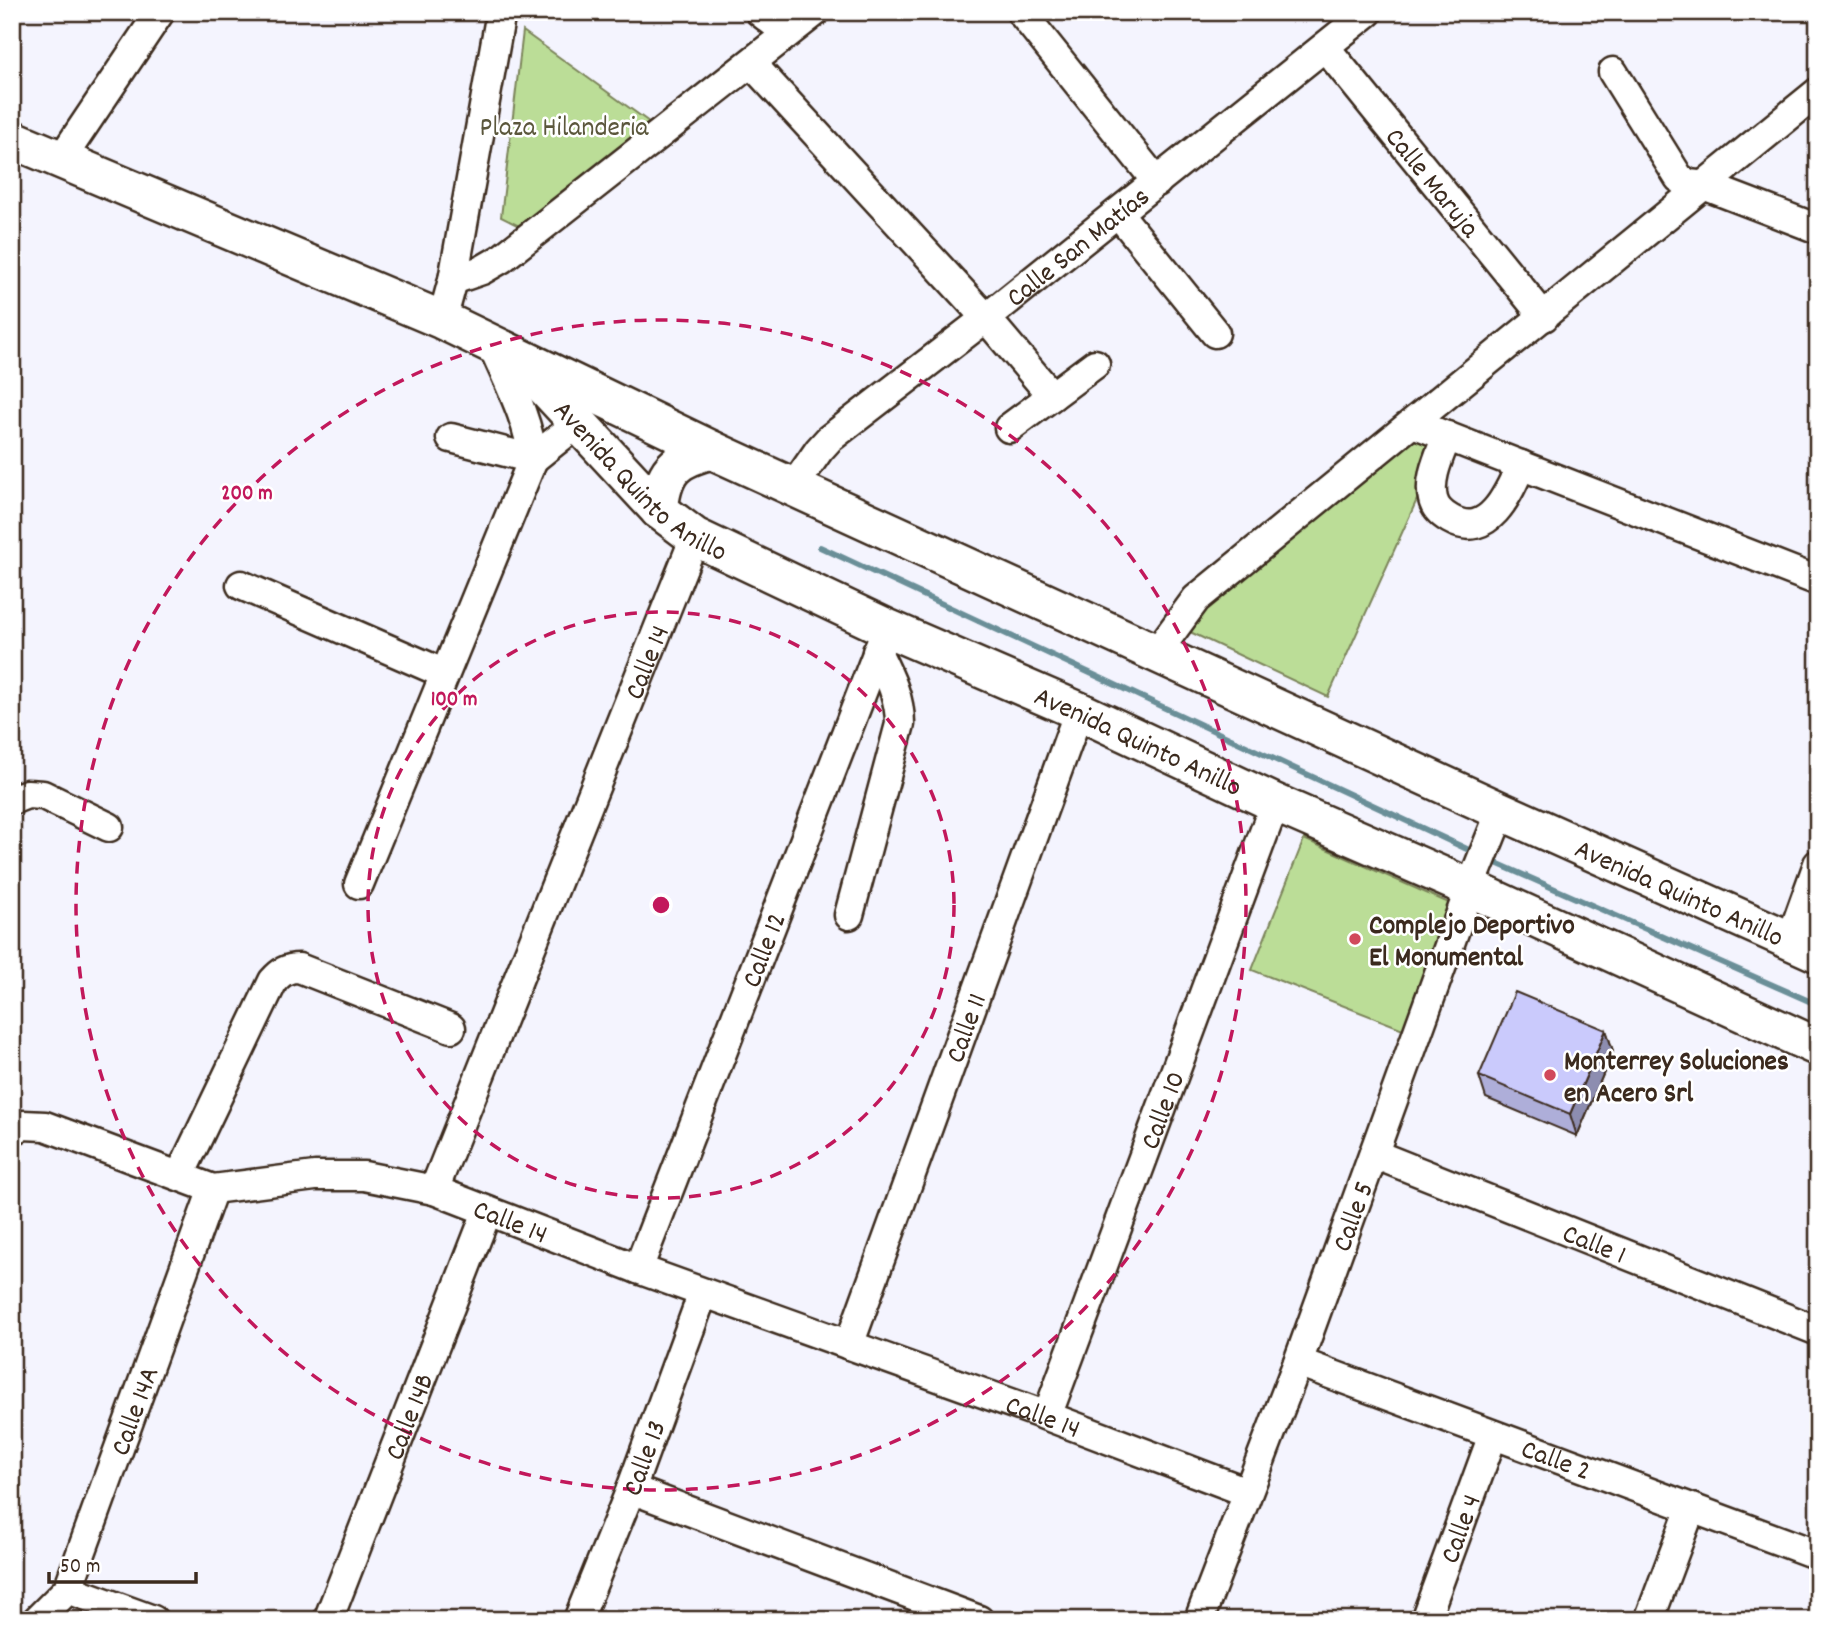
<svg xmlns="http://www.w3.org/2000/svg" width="1830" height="1632" viewBox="0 0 1830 1632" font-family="Dekko,sans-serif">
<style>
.green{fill:#bbdd97;stroke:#7b845a;stroke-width:2}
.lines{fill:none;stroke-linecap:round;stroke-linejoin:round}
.stream{stroke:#6a8f98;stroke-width:6}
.minor-casing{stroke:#3b2a1e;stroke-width:33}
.major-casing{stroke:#3b2a1e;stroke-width:42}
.minor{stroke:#fff;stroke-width:28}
.major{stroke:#fff;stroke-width:37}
.wall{fill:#aeaed9;stroke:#3b2a1e;stroke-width:2}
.shaded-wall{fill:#8d8db0;stroke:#3b2a1e;stroke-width:2}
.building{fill:#cacafc;stroke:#3b2a1e;stroke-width:2}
.ring{fill:none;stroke:#c2185b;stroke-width:3.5;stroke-dasharray:12 9}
.poi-dot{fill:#d1495b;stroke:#fff;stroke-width:2.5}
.labels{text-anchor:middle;stroke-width:5;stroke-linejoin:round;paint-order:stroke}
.park-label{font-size:28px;fill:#5b573c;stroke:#fff}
.street-label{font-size:28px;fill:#3b2a1e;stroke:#fff}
.poi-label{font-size:28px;font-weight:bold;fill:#3b2a1e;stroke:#fff;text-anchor:start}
.centre{fill:#c2185b;stroke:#fff;stroke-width:3.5}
.ring-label{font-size:21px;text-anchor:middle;font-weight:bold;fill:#c2185b;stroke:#fff;stroke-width:5;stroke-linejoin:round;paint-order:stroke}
</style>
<rect width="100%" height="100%" fill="#f4f4fe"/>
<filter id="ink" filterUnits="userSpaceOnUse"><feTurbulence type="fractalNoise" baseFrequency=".0143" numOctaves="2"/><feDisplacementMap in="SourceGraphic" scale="14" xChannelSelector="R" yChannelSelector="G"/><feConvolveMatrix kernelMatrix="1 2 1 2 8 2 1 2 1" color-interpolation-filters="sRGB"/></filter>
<g filter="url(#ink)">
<!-- green -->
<g class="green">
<polygon points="523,31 649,122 523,228 501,217"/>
<polygon points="1407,437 1442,444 1328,697 1188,631 1218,587"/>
<polygon points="1304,839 1458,907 1408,1031 1252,970"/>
</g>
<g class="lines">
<!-- stream -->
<g class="stream">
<polyline points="820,547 1469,850"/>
<polyline points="1494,862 1818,1005"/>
</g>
<defs>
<g id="minor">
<polyline points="760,12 787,33"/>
<polyline points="1021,12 1157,182"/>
<path id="s1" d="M1325,47L1544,317"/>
<polyline points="752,64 986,318 1052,396"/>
<polyline points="1613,72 1679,178 1689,184 1706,186 1818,229"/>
<polyline points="60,161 160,12"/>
<polyline points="1118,213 1215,333"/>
<polyline points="453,280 482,270 501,259 815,12"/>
<polyline points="442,320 453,280 501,12"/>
<polyline points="1413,423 1818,581"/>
<polyline points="1009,428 1095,364"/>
<path d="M1447,436C1440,455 1428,478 1433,499C1435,508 1443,515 1450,519C1488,541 1509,493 1521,465"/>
<polyline points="451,438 533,459 578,423"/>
<path id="s2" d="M794,486L819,450L829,439L986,318L1368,12"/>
<polyline points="241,585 443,673"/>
<polyline points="1157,652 1196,599 1818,92"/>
<polyline points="12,800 27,794 43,795 109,827"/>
<path d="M359,884L533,459C528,417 508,382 492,344"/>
<path d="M849,915L900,724C900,697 889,676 877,652"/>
<polyline points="1790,942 1818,864"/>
<path id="s3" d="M12,1131L23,1125L45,1126L213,1189L315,1176H364L434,1190L638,1269L1047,1416L1247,1492"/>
<path id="s4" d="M1374,1154L1818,1331"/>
<path d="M180,1175L273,981C281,972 287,968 299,968L451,1028"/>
<path id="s5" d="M434,1190L695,537"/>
<path id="s6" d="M638,1269L887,628"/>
<path id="s7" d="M849,1345L1079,711"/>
<path id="s8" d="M1298,1362L1818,1555"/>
<path id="s9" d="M1047,1416L1275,803"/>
<polyline points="631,1489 979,1620"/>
<polyline points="68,1589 153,1620"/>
<path id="s10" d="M37,1620L68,1589L213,1189"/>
<path id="s11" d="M328,1620L487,1212"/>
<path id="s12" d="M578,1620L631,1489L703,1293"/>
<path id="s13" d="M1199,1620L1298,1362L1470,888L1501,811"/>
<path id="s14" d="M1425,1620L1493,1435"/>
<polyline points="1649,1620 1691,1508"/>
</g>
<g id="major">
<path id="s15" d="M12,139L442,320L712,450L1501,811L1818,953"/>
<path id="s16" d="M529,370L659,510L695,537L887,628L1079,711L1275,803L1470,888L1818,1047"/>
<path d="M659,510C663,471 674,459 712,450"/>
</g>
</defs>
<!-- minor casing -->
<use href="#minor" class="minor-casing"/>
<!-- major casing -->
<use href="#major" class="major-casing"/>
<!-- minor -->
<use href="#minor" class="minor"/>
<!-- major -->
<use href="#major" class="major"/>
</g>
<!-- wall -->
<polygon class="wall" points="1606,1030 1613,1051 1577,1136 1486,1098 1479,1076"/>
<!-- shaded-wall -->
<polygon class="shaded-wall" points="1606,1030 1613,1051 1577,1136 1570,1114"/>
<!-- building -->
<polygon class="building" points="1515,992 1606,1030 1570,1114 1479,1076"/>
</g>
<!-- distance rings -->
<g class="ring">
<circle cx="661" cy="905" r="293"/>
<circle cx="661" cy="905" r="585"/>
</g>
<!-- markers -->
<g class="poi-dot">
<circle cx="1355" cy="939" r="7"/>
<circle cx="1550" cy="1075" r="7"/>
</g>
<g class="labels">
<!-- park labels -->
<g class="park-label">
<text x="564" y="135">Plaza Hilanderia</text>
</g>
<!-- street labels -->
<g class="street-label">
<text dy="10" stroke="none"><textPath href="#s1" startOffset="173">Calle Maruja</textPath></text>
<text dy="10" stroke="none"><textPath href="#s2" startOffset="373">Calle San Matías</textPath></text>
<text dy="10" stroke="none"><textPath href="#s16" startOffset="158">Avenida Quinto Anillo</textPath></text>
<text dy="10" stroke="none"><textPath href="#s5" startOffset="569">Calle 14</textPath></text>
<text dy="10" stroke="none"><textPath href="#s16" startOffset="724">Avenida Quinto Anillo</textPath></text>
<text dy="10" stroke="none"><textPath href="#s15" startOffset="1830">Avenida Quinto Anillo</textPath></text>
<text dy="10" stroke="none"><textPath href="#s6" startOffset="343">Calle 12</textPath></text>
<text dy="10" stroke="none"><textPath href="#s7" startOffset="338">Calle 11</textPath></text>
<text dy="10" stroke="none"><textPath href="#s9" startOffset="327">Calle 10</textPath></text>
<text dy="10" stroke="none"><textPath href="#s13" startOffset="432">Calle 5</textPath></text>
<text dy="10" stroke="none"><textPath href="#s3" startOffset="520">Calle 14</textPath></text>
<text dy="10" stroke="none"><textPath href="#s4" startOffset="238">Calle 1</textPath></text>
<text dy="10" stroke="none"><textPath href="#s10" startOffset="234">Calle 14A</textPath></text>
<text dy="10" stroke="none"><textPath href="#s3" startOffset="1087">Calle 14</textPath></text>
<text dy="10" stroke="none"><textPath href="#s11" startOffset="219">Calle 14B</textPath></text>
<text dy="10" stroke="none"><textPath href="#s12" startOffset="175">Calle 13</textPath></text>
<text dy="10" stroke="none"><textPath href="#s8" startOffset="276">Calle 2</textPath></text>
<text dy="10" stroke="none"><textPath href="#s14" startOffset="98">Calle 4</textPath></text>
</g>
<!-- poi labels -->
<g class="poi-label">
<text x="1369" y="933">Complejo Deportivo<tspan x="1369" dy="32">El Monumental</tspan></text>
<text x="1564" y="1069">Monterrey Soluciones<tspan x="1564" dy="32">en Acero Srl</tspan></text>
</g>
</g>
<circle cx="661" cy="905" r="10" class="centre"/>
<g class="ring-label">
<text x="247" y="499">200 m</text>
<text x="454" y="705">100 m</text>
</g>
<!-- margin -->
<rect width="1830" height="1632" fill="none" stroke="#fff" stroke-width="42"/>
<rect x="21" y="21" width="1788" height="1590" fill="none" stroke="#3b2a1e" stroke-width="2.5" filter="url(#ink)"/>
<!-- scale -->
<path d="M49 1572v10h147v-10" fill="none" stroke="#3b2a1e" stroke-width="3.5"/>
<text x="60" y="1572" font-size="21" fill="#3b2a1e" stroke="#ffffff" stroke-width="5" paint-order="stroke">50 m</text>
</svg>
